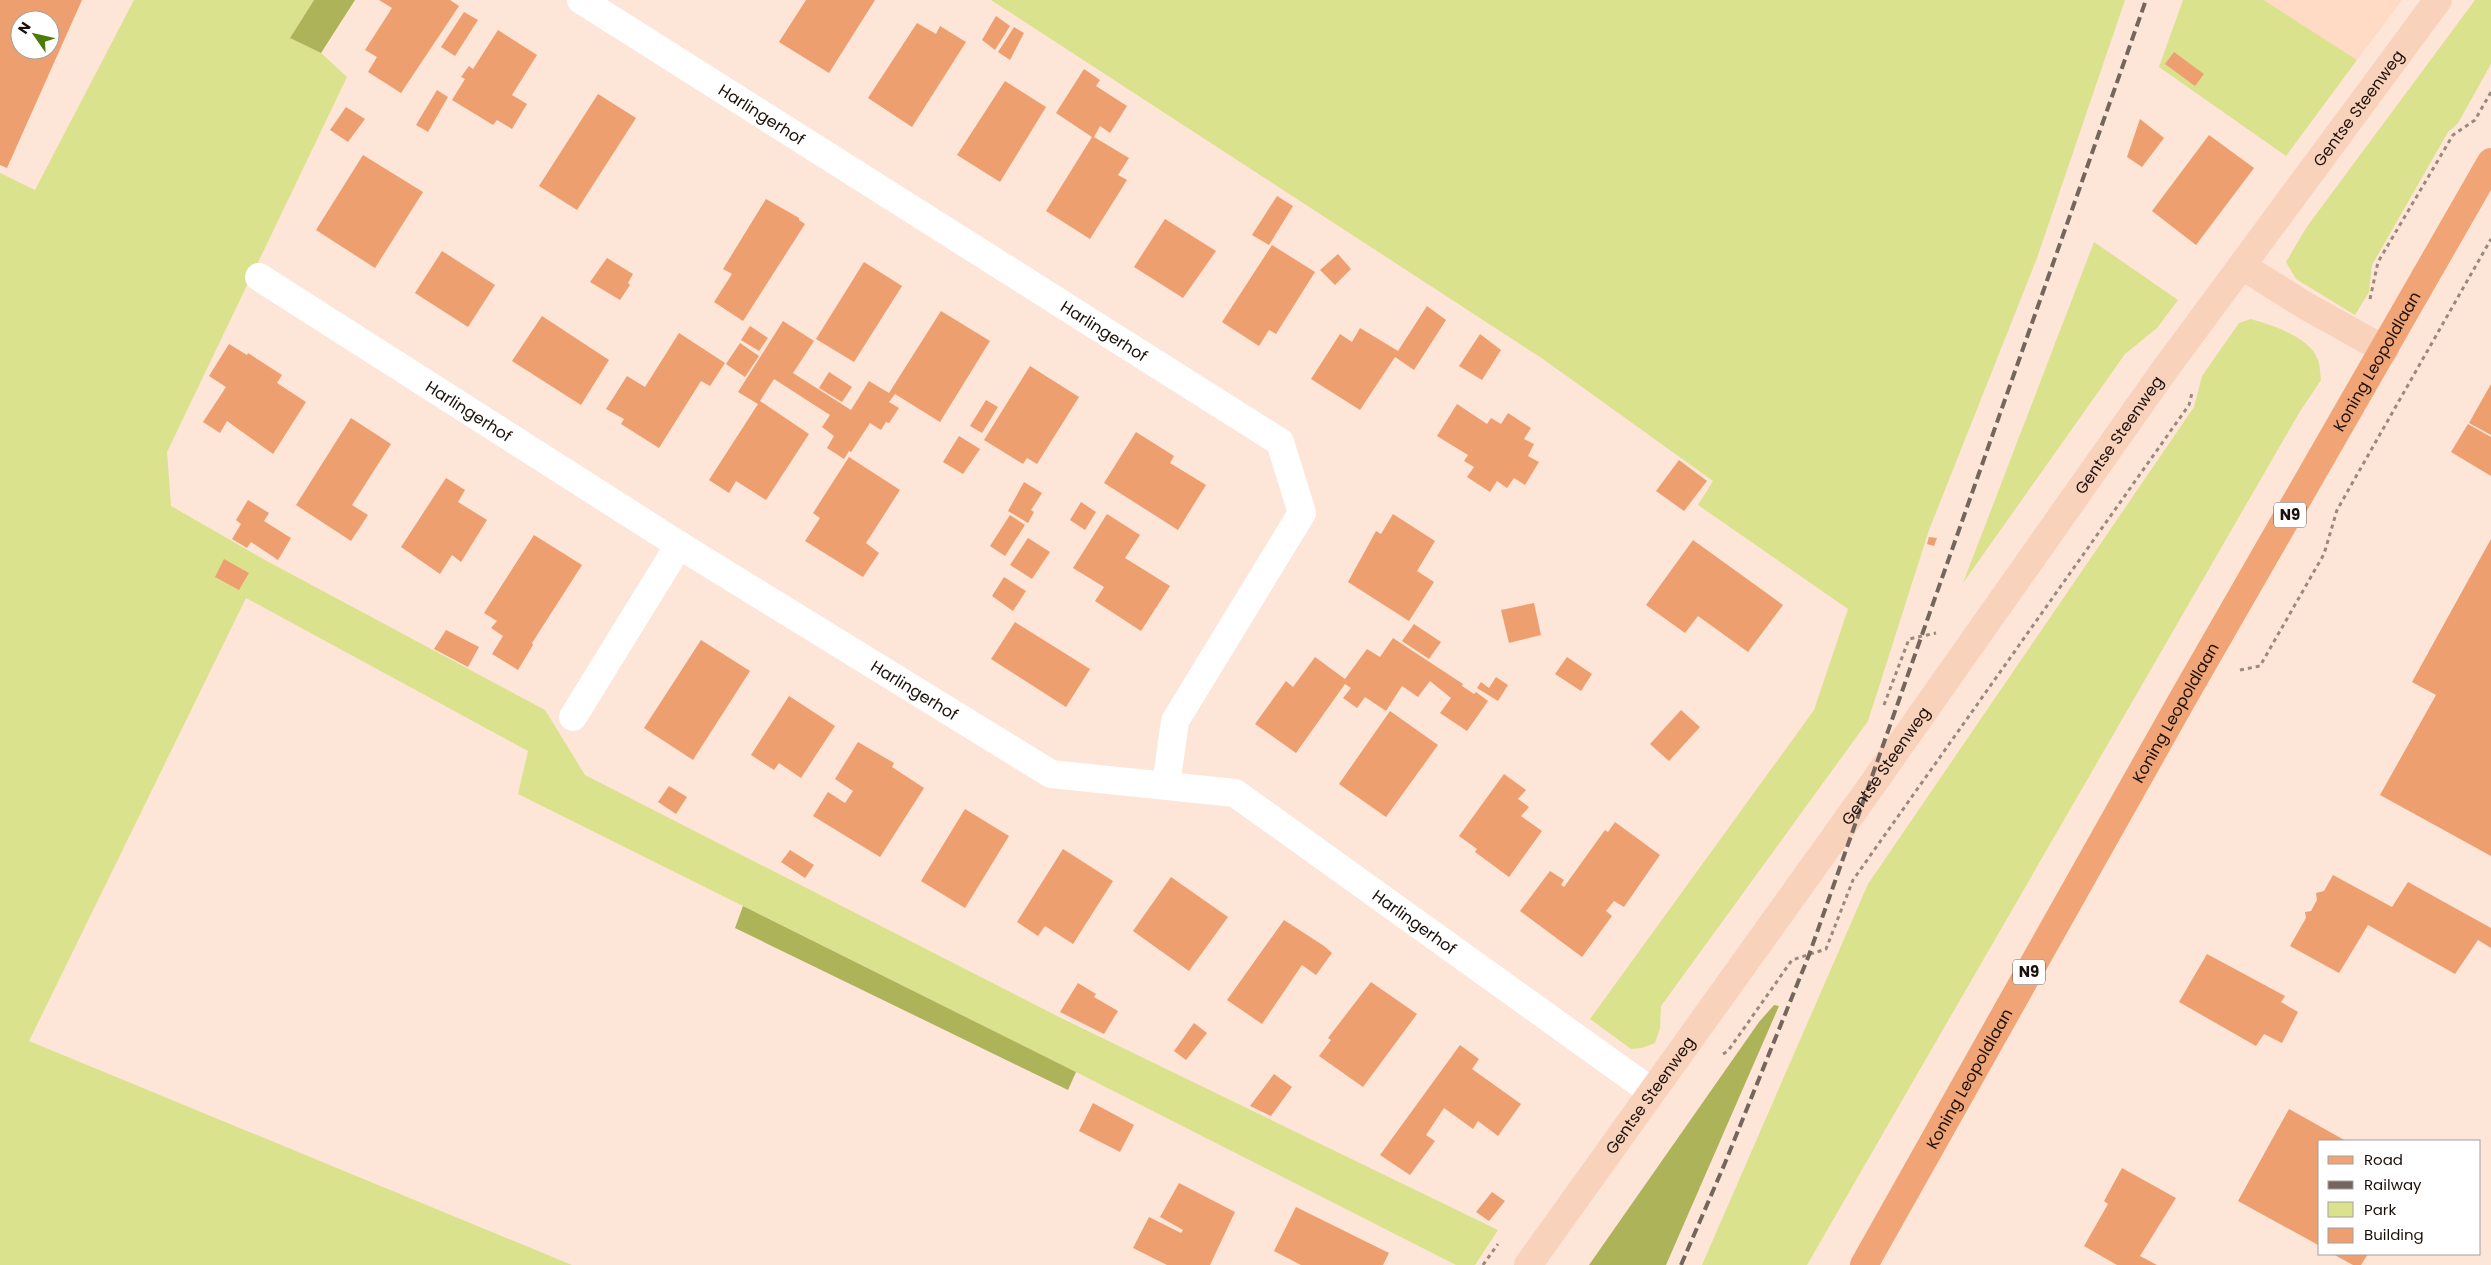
<svg xmlns="http://www.w3.org/2000/svg" width="2491" height="1265" viewBox="0 0 2491 1265" font-family="Poppins,sans-serif">
<style>
.built{fill:#ffdac4}
.green{fill:#dbe28e}
.forest{fill:#adb359}
.building{fill:#ee9f6f;fill-rule:evenodd}
.lines{fill:none;stroke-linecap:round;stroke-linejoin:round}
.path{stroke:#9a897e;stroke-width:3;stroke-dasharray:4 4;stroke-linecap:butt}
.street{stroke:#fff;stroke-width:28}
.secondary{stroke:#f8d2bb;stroke-width:28}
.primary{stroke:#f1a576;stroke-width:28}
.rail{stroke:#75665d;stroke-width:4;stroke-dasharray:10 5;stroke-linecap:butt}
.labels{text-anchor:middle;stroke-width:4;stroke-linejoin:round;paint-order:stroke}
.shield{fill:#fff;stroke:#5f5854;stroke-width:1}
.shield-label{font-size:15px;font-weight:bold;fill:#1b110b}
.street-label{font-size:16px;fill:#1b110b;stroke:#fff}
</style>
<rect width="100%" height="100%" fill="#fde5d7"/>
<!-- built -->
<polygon class="built" points="2264,0 2402,0 2357,60"/>
<!-- green -->
<g class="green">
<polygon points="134,0 314,0 290,38 321,53 347,77 167,452 171,506 265,560 545,710 585,775 1059,1017 1498,1230 1475,1265 1456,1265 1076,1072 518,794 528,751 246,598 29,1041 572,1265 0,1265 0,173 35,190"/>
<polygon points="991,0 2125,0 2037,258 1929,530 1868,721 1661,1006 1660,1028 1655,1043 1642,1048 1631,1049 1590,1019 1814,710 1848,609 1698,505 1713,481 1543,359"/>
<polygon points="2183,0 2264,0 2357,60 2286,156 2159,67"/>
<polygon points="2475,0 2491,0 2491,64 2458,123 2448,132 2372,265 2369,292 2355,315 2296,279 2286,262 2306,228"/>
<polygon points="2094,242 2178,300 2157,328 2125,354 1963,583"/>
<path d="M2251,319C2272,325 2310,337 2318,360C2320,366 2320,373 2321,380L2299,413L1807,1265H1702L1868,884L2194,407L2202,376L2239,323Z"/>
</g>
<!-- forest -->
<g class="forest">
<polygon points="314,0 355,0 321,53 290,38"/>
<polygon points="743,906 1076,1072 1068,1090 735,928"/>
<polygon points="1774,1005 1779,1006 1666,1265 1589,1265 1759,1022"/>
</g>
<!-- building -->
<g class="building">
<path d="M0,0H82L7,168L0,165ZM20,20H50V50H20Z"/>
<polygon points="379,0 450,0 459,6 401,93 368,72 377,57 365,50 392,8"/>
<polygon points="806,0 875,0 829,73 779,42"/>
<polygon points="464,12 478,20 455,56 441,47"/>
<polygon points="996,16 1010,26 995,50 982,40"/>
<polygon points="917,23 936,34 940,26 966,42 912,127 868,98"/>
<polygon points="1014,27 1024,33 1010,60 998,52"/>
<polygon points="498,30 537,55 512,95 527,104 512,129 497,120 493,125 452,100 465,79 461,77 469,66 473,69"/>
<polygon points="2174,52 2204,74 2195,86 2165,64"/>
<polygon points="1084,69 1100,80 1096,86 1127,106 1110,133 1100,126 1094,137 1129,158 1118,175 1127,180 1090,239 1046,211 1092,137 1056,113"/>
<polygon points="1005,81 1046,107 1000,182 957,155"/>
<polygon points="437,90 448,97 428,132 416,125"/>
<polygon points="598,94 636,118 577,210 539,186"/>
<polygon points="346,107 365,119 348,142 330,130"/>
<polygon points="2140,119 2164,138 2142,167 2127,157"/>
<polygon points="2209,135 2254,168 2196,245 2152,211"/>
<polygon points="363,155 423,192 375,268 316,230"/>
<polygon points="1277,196 1293,206 1269,245 1252,235"/>
<polygon points="766,199 799,218 799,220 805,224 743,321 714,302 732,274 723,269"/>
<polygon points="1165,219 1216,251 1183,298 1134,267"/>
<polygon points="1272,245 1315,272 1276,334 1269,330 1259,346 1222,322"/>
<polygon points="442,251 495,285 468,327 415,293"/>
<polygon points="1338,254 1351,269 1335,285 1320,270"/>
<polygon points="607,258 633,274 628,283 630,285 620,300 590,282"/>
<polygon points="864,262 902,286 854,362 816,339"/>
<polygon points="1427,306 1446,320 1414,370 1395,357 1360,410 1311,379 1340,334 1352,342 1360,328 1398,351"/>
<polygon points="941,311 990,341 940,422 895,394 889,402 899,408 889,423 886,422 881,430 870,423 851,452 849,451 844,459 827,448 834,436 822,427 830,415 774,379 760,401 809,434 766,500 736,481 729,493 709,480 758,404 738,392 783,321 814,341 793,373 851,410 869,381 889,393"/>
<polygon points="542,316 609,360 581,405 512,361"/>
<polygon points="750,326 768,338 759,351 741,340"/>
<polygon points="679,333 725,363 710,386 701,381 659,448 621,424 624,419 606,409 627,376 645,387"/>
<polygon points="1480,334 1501,350 1482,380 1459,366"/>
<polygon points="740,343 759,356 745,377 726,364"/>
<polygon points="229,344 247,355 248,353 282,375 277,383 306,402 273,454 227,421 220,433 203,422 226,387 209,376"/>
<polygon points="1030,366 1079,397 1037,464 1027,458 1023,464 984,440"/>
<polygon points="829,372 852,387 842,402 819,388"/>
<polygon points="2491,384 2491,435 2469,423"/>
<polygon points="986,400 998,407 982,433 970,426"/>
<polygon points="1457,404 1487,424 1491,418 1501,424 1508,413 1531,428 1524,439 1534,444 1528,456 1539,462 1525,485 1514,478 1507,488 1497,481 1490,492 1467,477 1474,467 1464,461 1468,455 1437,436"/>
<polygon points="351,418 391,444 352,505 368,515 351,541 296,505"/>
<polygon points="2468,424 2491,437 2491,476 2451,452"/>
<polygon points="1136,432 1174,456 1170,463 1206,485 1178,530 1104,483"/>
<polygon points="959,436 980,449 963,474 943,462"/>
<polygon points="849,457 900,490 866,543 879,553 863,577 805,541 820,518 813,513"/>
<polygon points="1679,460 1707,481 1684,511 1656,491"/>
<polygon points="446,478 465,490 458,502 487,520 461,562 452,555 440,574 401,547"/>
<polygon points="1024,482 1042,493 1031,510 1034,512 1028,523 1008,511"/>
<polygon points="248,500 269,513 264,521 291,538 278,560 251,542 247,548 232,539 241,524 236,520"/>
<polygon points="1081,502 1096,512 1085,530 1070,520"/>
<polygon points="1107,514 1140,535 1125,558 1170,586 1141,631 1095,601 1104,587 1073,568"/>
<polygon points="1393,514 1435,541 1417,571 1434,582 1409,621 1348,582 1376,531 1381,534"/>
<polygon points="1010,515 1025,525 1005,556 990,546"/>
<polygon points="534,535 582,565 532,643 533,645 518,670 492,654 503,636 491,628 497,621 484,613"/>
<polygon points="1929,537 1937,538 1934,546 1927,544"/>
<polygon points="1028,538 1050,552 1032,579 1010,565"/>
<polygon points="2491,539 2491,856 2380,795 2436,695 2412,682"/>
<polygon points="1693,540 1783,605 1748,652 1698,616 1685,633 1646,605"/>
<polygon points="224,559 249,573 239,590 215,577"/>
<polygon points="1004,577 1026,591 1013,611 992,596"/>
<polygon points="1534,603 1541,635 1509,643 1501,610"/>
<polygon points="1015,622 1090,669 1066,707 991,659"/>
<polygon points="1414,624 1441,642 1429,659 1402,641"/>
<polygon points="446,630 479,647 468,667 434,649"/>
<polygon points="1393,638 1463,684 1462,686 1474,694 1476,692 1488,701 1467,731 1440,713 1451,698 1430,681 1418,697 1402,686 1386,711 1365,697 1357,708 1343,698 1351,688 1345,684 1296,753 1255,724 1286,681 1293,687 1315,657 1345,679 1367,649 1380,657"/>
<polygon points="701,640 750,671 693,760 644,728"/>
<polygon points="1567,657 1592,674 1581,691 1555,674"/>
<polygon points="1496,677 1508,685 1498,701 1477,688 1481,682 1489,688"/>
<polygon points="789,696 835,726 801,778 779,763 774,770 751,755"/>
<polygon points="1681,710 1700,727 1669,761 1650,744"/>
<polygon points="1390,711 1438,745 1386,817 1339,784"/>
<polygon points="858,742 894,763 892,767 924,788 880,857 813,816 828,792 845,803 853,791 835,779"/>
<polygon points="1504,774 1526,790 1518,799 1529,807 1521,816 1542,831 1509,877 1475,852 1477,849 1459,836"/>
<polygon points="669,786 687,797 676,814 658,802"/>
<polygon points="965,809 1009,836 965,908 921,881"/>
<polygon points="1615,822 1660,855 1624,907 1614,901 1606,911 1612,916 1582,957 1520,911 1550,871 1564,880 1561,885 1564,887 1605,830 1608,832"/>
<polygon points="1063,849 1113,881 1073,944 1045,926 1038,936 1017,922"/>
<polygon points="790,850 814,865 805,878 781,862"/>
<polygon points="2333,875 2392,907 2408,882 2491,928 2491,948 2478,940 2455,974 2368,925 2339,973 2290,946 2306,918 2305,912 2311,911 2317,900 2316,893 2324,891"/>
<polygon points="1171,877 1228,917 1189,971 1133,931"/>
<polygon points="1284,920 1324,946 1332,953 1316,975 1302,965 1262,1024 1227,1000"/>
<polygon points="2207,954 2285,996 2281,1002 2298,1012 2282,1043 2264,1034 2256,1046 2179,1002"/>
<polygon points="1371,982 1417,1014 1363,1087 1319,1056 1331,1040 1328,1038"/>
<polygon points="1078,983 1096,994 1094,997 1118,1011 1104,1034 1060,1012"/>
<polygon points="1194,1023 1207,1033 1186,1060 1174,1051"/>
<polygon points="1460,1045 1479,1059 1472,1069 1521,1104 1498,1136 1478,1121 1473,1129 1444,1108 1426,1135 1435,1141 1410,1175 1380,1155"/>
<polygon points="1274,1074 1292,1087 1271,1116 1250,1106"/>
<polygon points="1093,1103 1134,1125 1120,1152 1079,1131"/>
<polygon points="2289,1109 2346,1141 2320,1141 2320,1246 2238,1201"/>
<polygon points="2122,1168 2176,1198 2140,1256 2157,1265 2117,1265 2084,1246 2108,1204 2104,1201"/>
<polygon points="1179,1183 1235,1212 1210,1265 1167,1265 1133,1248 1149,1217 1181,1233 1183,1230 1160,1217"/>
<polygon points="1492,1192 1505,1201 1489,1221 1476,1212"/>
<polygon points="1296,1207 1389,1253 1383,1265 1301,1265 1274,1251"/>
<polygon points="2333,1254 2368,1254 2361,1265 2353,1265"/>
</g>
<g class="lines">
<!-- path -->
<g class="path">
<polyline points="2370,299 2378,262 2453,135 2475,120 2491,92"/>
<polyline points="2240,670 2260,666 2324,554 2337,510 2491,239"/>
<polyline points="1884,705 1909,639 1936,633"/>
<polyline points="1723,1054 1728,1051 1792,960 1826,949 1853,880 2189,405 2192,393"/>
<polyline points="1483,1265 1498,1244"/>
</g>
<!-- street -->
<g class="street">
<path id="s1" d="M581,0L1280,442L1302,513L1175,721L1166,785"/>
<path id="s2" d="M259,277L679,545L1051,774L1235,793L1652,1092"/>
<polyline points="573,717 679,545"/>
</g>
<!-- secondary -->
<g class="secondary">
<polyline points="2242,266 2306,306 2385,350"/>
<path id="s3" d="M1528,1265L1867,792L2163,372L2438,0"/>
</g>
<!-- primary -->
<path class="primary" id="s4" d="M1864,1265L2182,700L2491,162"/>
<!-- rail -->
<polyline class="rail" points="1681,1265 1725,1163 1809,955 2146,0"/>
</g>
<g class="labels">
<!-- shield labels -->
<g class="shield">
<rect x="2274" y="502.5" width="32" height="25" rx="4"/>
<rect x="2013" y="959.5" width="32" height="25" rx="4"/>
</g>
<g class="shield-label">
<text x="2290" y="520">N9</text>
<text x="2029" y="977">N9</text>
</g>
<!-- street labels -->
<g class="street-label">
<text dy="6" stroke="none"><textPath href="#s3" startOffset="1424">Gentse Steenweg</textPath></text>
<text dy="6" stroke="none"><textPath href="#s1" startOffset="214">Harlingerhof</textPath></text>
<text dy="6" stroke="none"><textPath href="#s1" startOffset="619">Harlingerhof</textPath></text>
<text dy="6" stroke="none"><textPath href="#s4" startOffset="1039">Koning Leopoldlaan</textPath></text>
<text dy="6" stroke="none"><textPath href="#s2" startOffset="249">Harlingerhof</textPath></text>
<text dy="6" stroke="none"><textPath href="#s3" startOffset="1019">Gentse Steenweg</textPath></text>
<text dy="6" stroke="none"><textPath href="#s2" startOffset="775">Harlingerhof</textPath></text>
<text dy="6" stroke="none"><textPath href="#s4" startOffset="634">Koning Leopoldlaan</textPath></text>
<text dy="6" stroke="none"><textPath href="#s3" startOffset="614">Gentse Steenweg</textPath></text>
<text dy="6" stroke="none"><textPath href="#s2" startOffset="1341">Harlingerhof</textPath></text>
<text dy="6" stroke="none"><textPath href="#s4" startOffset="214">Koning Leopoldlaan</textPath></text>
<text dy="6" stroke="none"><textPath href="#s3" startOffset="209">Gentse Steenweg</textPath></text>
</g>
</g>
<!-- legend -->
<rect x="2318" y="1140" width="162" height="115" fill="#ffffff" stroke="#a4a09d"/>
<rect x="2328" y="1156" width="25" height="8" fill="#f1a576" stroke="#a4a09d"/>
<text x="2364" y="1165" font-size="15" fill="#1b110b">Road</text>
<rect x="2328" y="1181" width="25" height="8" fill="#75665d" stroke="#a4a09d"/>
<text x="2364" y="1190" font-size="15" fill="#1b110b">Railway</text>
<rect x="2328" y="1202" width="25" height="15" fill="#dbe28e" stroke="#a4a09d"/>
<text x="2364" y="1215" font-size="15" fill="#1b110b">Park</text>
<rect x="2328" y="1228" width="25" height="15" fill="#ee9f6f" stroke="#a4a09d"/>
<text x="2364" y="1240" font-size="15" fill="#1b110b">Building</text>
<!-- north arrow -->
<g transform="translate(35 35) rotate(304)"><circle r="24" fill="#ffffff" stroke="#a4a09d"/>
<path d="M0-4L9 19L0 12L-9 19Z" fill="#4b7c05"/>
<text y="-8" font-size="14" font-weight="bold" text-anchor="middle" fill="#1b110b">N</text>
</g>
</svg>
